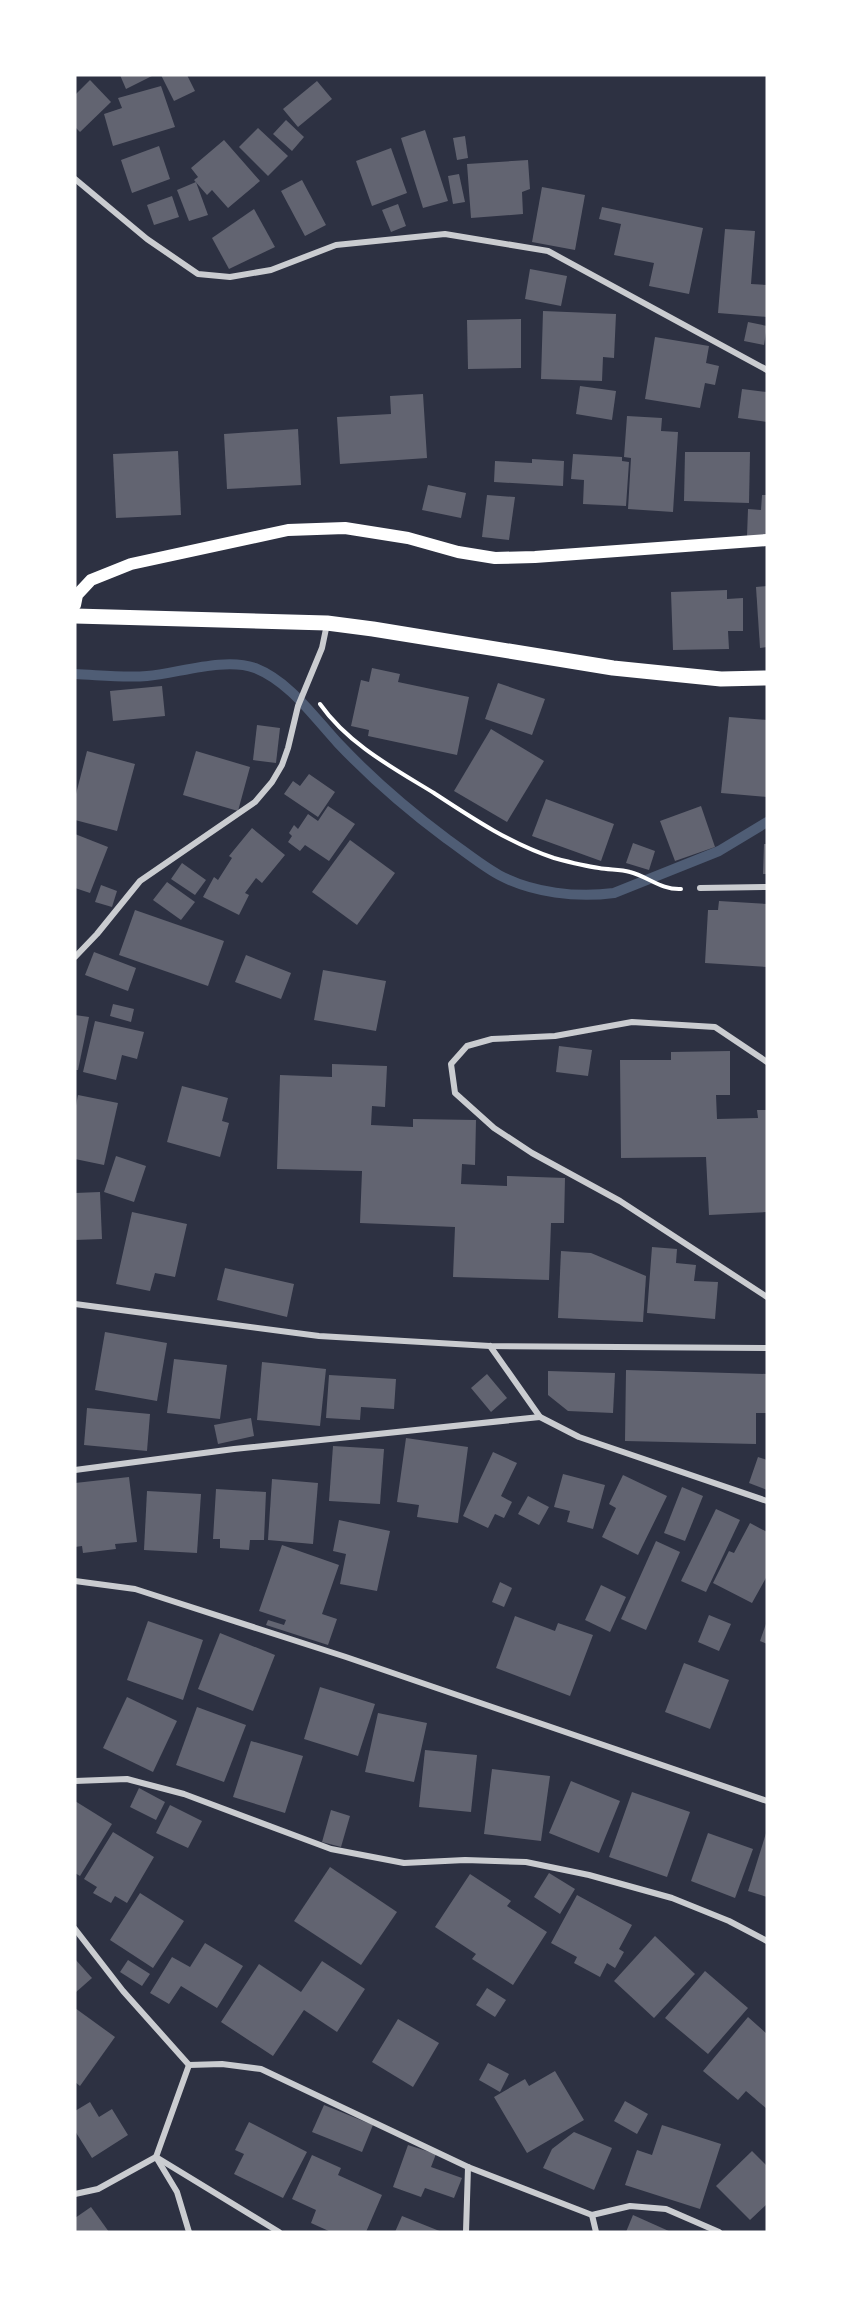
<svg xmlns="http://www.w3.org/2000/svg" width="842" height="2307" viewBox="0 0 842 2307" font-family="Rubik,sans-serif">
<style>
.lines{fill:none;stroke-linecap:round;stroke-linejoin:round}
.stream{stroke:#4f5d75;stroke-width:10}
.building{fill:#626471}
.path{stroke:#fff;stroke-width:4}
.minor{stroke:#caccd0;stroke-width:6}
.secondary{stroke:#fff;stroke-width:12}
.primary{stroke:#fff;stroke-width:15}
</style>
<rect width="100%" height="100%" fill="#2d3142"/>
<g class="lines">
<!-- stream -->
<path class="stream" d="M75,674C99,675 124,678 147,676C179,673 225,657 255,668C290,682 313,716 338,743C372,779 408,810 447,839C464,851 481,865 499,875C533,893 577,898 614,893L719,851L767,822"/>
</g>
<!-- building -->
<g class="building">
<polygon points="120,75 154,75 126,89"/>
<polygon points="161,75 187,75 195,91 174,101"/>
<polygon points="90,80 111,102 80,132 75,127 75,95"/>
<polygon points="317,81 332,99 298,127 283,109"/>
<polygon points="161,86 175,127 113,146 104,114 122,108 118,98"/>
<polygon points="286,120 304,137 292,151 273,134"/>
<polygon points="258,128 288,156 268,176 239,147"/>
<polygon points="425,130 448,201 423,208 401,138"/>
<polygon points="465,136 468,158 457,160 453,138"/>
<polygon points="224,140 260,181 228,208 212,190 207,195 194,180 198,177 191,168"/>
<polygon points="159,146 170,179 132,193 121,160"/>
<polygon points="391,148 407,193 372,206 356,161"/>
<polygon points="528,160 530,189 522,192 523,214 471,218 467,164"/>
<polygon points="459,174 465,202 453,204 448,176"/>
<polygon points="302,180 326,225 305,236 281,191"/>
<polygon points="196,182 208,215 189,221 177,190"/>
<polygon points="542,187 585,195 575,250 532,242"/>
<polygon points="172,196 179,217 154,225 147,205"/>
<polygon points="398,204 406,226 391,232 382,210"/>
<polygon points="602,207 703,228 689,294 649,286 654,263 614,255 621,224 599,219"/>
<polygon points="254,209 275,247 229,269 212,238"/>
<polygon points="725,229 755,231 751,284 767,285 767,317 718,313"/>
<polygon points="530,269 567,276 561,306 525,299"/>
<polygon points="543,311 616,314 614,358 603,357 602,381 541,379"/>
<polygon points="521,319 521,368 468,369 467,320"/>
<polygon points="748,322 767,326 764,345 744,341"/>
<polygon points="655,337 709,346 706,363 719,366 715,385 705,383 700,408 645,399"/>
<polygon points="580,386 616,391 612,420 576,414"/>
<polygon points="742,389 767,392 767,422 738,418"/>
<polygon points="423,394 427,458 340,464 337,417 391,414 390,396"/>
<polygon points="627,416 662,418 661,431 678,432 673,512 628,509 631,458 624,457"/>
<polygon points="298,429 301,485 227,489 224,434"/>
<polygon points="178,451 181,515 116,518 113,454"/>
<polygon points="685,452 750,452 749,503 684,501"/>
<polygon points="573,454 622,457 622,461 629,462 626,506 583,504 584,480 571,479"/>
<polygon points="532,459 564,461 563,486 494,482 495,461 532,463"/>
<polygon points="428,485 466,493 461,518 422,510"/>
<polygon points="487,495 515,497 509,540 482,537"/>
<polygon points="762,495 767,495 767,537 747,536 748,509 761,510"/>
<polygon points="767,586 767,647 760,648 756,587"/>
<polygon points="727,590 727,599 743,598 743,631 728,631 729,649 673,650 671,592"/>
<polygon points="372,668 400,674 398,682 469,697 457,755 368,736 369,730 351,726 361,680 369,682"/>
<polygon points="498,683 545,699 532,735 485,719"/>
<polygon points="162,686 165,716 113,721 110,691"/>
<polygon points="729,717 767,720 767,797 721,793"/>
<polygon points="257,725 280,728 276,763 253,760"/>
<polygon points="491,729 544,761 507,822 454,791"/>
<polygon points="87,751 135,764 117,831 75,820 75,798"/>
<polygon points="196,751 250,767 238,811 183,795"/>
<polygon points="309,774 335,792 318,817 284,794 293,781 300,786"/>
<polygon points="546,799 614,824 601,861 532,836"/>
<polygon points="328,806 355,824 329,861 305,845 300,851 288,842 292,836 289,833 294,825 298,829 308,814 318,821"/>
<polygon points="701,806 715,847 675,861 660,821"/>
<polygon points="252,828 285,855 262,883 256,878 245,893 249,895 239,915 203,897 214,877 218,880 232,858 229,856"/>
<polygon points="75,834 108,847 90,893 75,888"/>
<polygon points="350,840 395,873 357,925 312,892"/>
<polygon points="633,843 655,851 649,870 626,863"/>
<polygon points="764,844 767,844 767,874 763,874"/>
<polygon points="182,863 206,880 195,895 171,879"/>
<polygon points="167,882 195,902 181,920 153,900"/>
<polygon points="101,885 117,891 112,907 95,902"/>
<polygon points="719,901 767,904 767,967 705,963 708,910 718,910"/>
<polygon points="135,910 224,941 208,986 119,955"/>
<polygon points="94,952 136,968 128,991 85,975"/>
<polygon points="246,955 291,973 281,999 235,982"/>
<polygon points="323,970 386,981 376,1031 314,1020"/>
<polygon points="113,1004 134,1009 131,1022 110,1016"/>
<polygon points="75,1015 89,1017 78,1070 75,1070"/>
<polygon points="95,1021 144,1032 137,1059 122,1055 116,1080 83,1072"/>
<polygon points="559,1046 592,1050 588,1076 556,1072"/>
<polygon points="730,1051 730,1095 716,1095 717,1119 758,1118 757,1110 767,1110 767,1212 709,1215 706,1157 621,1158 620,1060 671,1060 671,1052"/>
<polygon points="332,1064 387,1066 385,1107 372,1106 371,1125 413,1127 413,1119 476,1120 475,1165 462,1164 461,1184 507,1186 507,1176 565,1178 564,1223 551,1223 549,1280 453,1277 455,1227 360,1223 362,1171 277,1169 280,1075 332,1077"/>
<polygon points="182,1086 228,1098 222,1121 229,1123 220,1157 167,1142"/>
<polygon points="78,1095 118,1103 104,1165 75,1159 75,1111"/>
<polygon points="116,1156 146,1166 134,1202 104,1192"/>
<polygon points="100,1192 102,1239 75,1240 75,1193"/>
<polygon points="132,1212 187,1224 175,1277 155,1273 150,1291 116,1284"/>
<polygon points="652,1247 677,1249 676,1263 696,1265 694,1281 718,1282 715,1319 647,1313"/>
<polygon points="561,1251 591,1253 646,1276 643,1322 558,1318"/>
<polygon points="225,1268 294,1284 287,1317 217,1300"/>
<polygon points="105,1332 167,1343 157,1401 95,1390"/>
<polygon points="174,1359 227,1365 220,1419 167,1413"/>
<polygon points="262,1362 326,1369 320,1426 257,1420"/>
<polygon points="626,1370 767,1374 767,1413 756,1413 756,1444 625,1441"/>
<polygon points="548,1371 615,1373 613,1413 568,1411 548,1395"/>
<polygon points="487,1374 507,1398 491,1412 471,1388"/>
<polygon points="329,1375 396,1379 394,1409 361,1407 360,1420 326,1418"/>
<polygon points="87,1408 150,1414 147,1451 84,1445"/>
<polygon points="251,1418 254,1436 218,1444 214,1425"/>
<polygon points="406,1438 468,1447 458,1523 417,1517 419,1505 397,1502"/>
<polygon points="333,1446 384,1449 380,1504 329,1501"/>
<polygon points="493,1452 517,1463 501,1496 512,1502 504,1518 495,1514 488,1528 463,1516"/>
<polygon points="758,1457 767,1460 767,1490 749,1483"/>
<polygon points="563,1474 605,1485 593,1529 567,1522 570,1511 554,1507"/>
<polygon points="623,1475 667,1496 638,1555 602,1537 616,1508 609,1504"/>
<polygon points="129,1477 137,1542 115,1544 116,1549 83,1553 82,1546 75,1547 75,1483"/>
<polygon points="272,1479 318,1483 313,1544 268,1540"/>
<polygon points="682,1487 703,1496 685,1541 664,1533"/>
<polygon points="216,1489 266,1492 264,1540 250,1540 249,1550 220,1548 220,1539 213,1539"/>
<polygon points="147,1491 201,1494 197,1553 144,1550"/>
<polygon points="528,1496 549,1507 539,1525 518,1514"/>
<polygon points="716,1509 740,1520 706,1592 681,1581"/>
<polygon points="339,1520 390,1531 377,1591 340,1584 346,1554 333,1551"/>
<polygon points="750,1523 767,1532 767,1576 752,1603 713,1583 729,1551 734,1553"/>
<polygon points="656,1541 680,1552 646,1630 621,1619"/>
<polygon points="282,1545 339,1565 322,1614 337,1619 328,1645 266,1625 268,1620 284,1625 286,1620 259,1611"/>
<polygon points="500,1582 512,1588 504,1607 492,1602"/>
<polygon points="601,1585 626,1597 610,1632 585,1620"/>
<polygon points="709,1615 731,1624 719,1651 698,1642"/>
<polygon points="515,1616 555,1631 558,1623 593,1635 570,1696 496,1668"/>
<polygon points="148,1621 203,1640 183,1700 127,1680"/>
<polygon points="767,1621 767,1644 760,1641"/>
<polygon points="220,1633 275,1655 253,1711 198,1689"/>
<polygon points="684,1663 729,1680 710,1729 665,1712"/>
<polygon points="320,1687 375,1704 358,1756 304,1739"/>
<polygon points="127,1697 177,1721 153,1772 103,1748"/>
<polygon points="197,1707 246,1725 224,1782 176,1765"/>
<polygon points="378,1713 427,1723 414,1782 365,1772"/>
<polygon points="251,1741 303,1756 285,1813 233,1797"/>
<polygon points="425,1750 477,1755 471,1812 419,1807"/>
<polygon points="492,1769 550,1776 541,1841 484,1834"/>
<polygon points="571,1781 620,1801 599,1853 549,1833"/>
<polygon points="139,1788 165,1802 156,1820 130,1807"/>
<polygon points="632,1792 690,1812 667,1877 609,1857"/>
<polygon points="75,1801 112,1824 80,1876 75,1873"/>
<polygon points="170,1805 202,1821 188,1848 156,1833"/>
<polygon points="331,1810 350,1816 341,1847 322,1842"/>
<polygon points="767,1830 767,1897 748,1891"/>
<polygon points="113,1832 154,1857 127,1903 115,1896 111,1903 93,1893 97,1887 84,1879"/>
<polygon points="708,1833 753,1849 735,1898 691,1881"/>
<polygon points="330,1867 397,1912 361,1965 294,1921"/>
<polygon points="549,1873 575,1889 560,1914 534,1897"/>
<polygon points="470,1874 511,1901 507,1906 547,1932 513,1985 472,1959 476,1954 435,1927"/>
<polygon points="140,1893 184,1921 153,1968 110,1940"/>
<polygon points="577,1895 632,1925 619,1949 624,1952 615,1968 607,1963 600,1977 574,1963 577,1957 551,1943"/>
<polygon points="655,1936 695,1974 654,2018 614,1981"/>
<polygon points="205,1943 243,1966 217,2008 181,1986 169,2004 150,1993 172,1957 190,1967"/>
<polygon points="75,1959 92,1978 75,1993"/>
<polygon points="128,1960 150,1974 142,1986 120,1972"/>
<polygon points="322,1961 365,1989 337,2032 304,2010 273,2056 221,2022 259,1964 301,1992"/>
<polygon points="705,1971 748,2008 708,2054 665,2018"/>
<polygon points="487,1988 506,2000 495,2017 476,2005"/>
<polygon points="75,2008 115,2037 80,2086 75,2082"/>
<polygon points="748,2017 767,2034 767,2109 746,2091 738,2100 703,2071"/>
<polygon points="398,2019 439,2043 413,2087 372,2062"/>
<polygon points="488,2063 509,2074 500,2092 479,2080"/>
<polygon points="555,2071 584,2120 527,2153 494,2097 525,2079 529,2086"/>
<polygon points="625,2101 648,2114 637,2134 614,2121"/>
<polygon points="90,2102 99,2117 112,2109 128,2135 92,2158 75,2131 75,2111"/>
<polygon points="324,2105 373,2125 362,2152 312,2132"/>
<polygon points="249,2122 307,2152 283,2198 234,2174 244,2154 235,2150"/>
<polygon points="662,2125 721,2144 700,2209 625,2185 637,2150 652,2155"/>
<polygon points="574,2132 612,2148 594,2190 543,2168 552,2149"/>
<polygon points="408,2145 436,2154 431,2167 462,2178 454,2198 425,2188 421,2197 393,2187"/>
<polygon points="752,2151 767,2166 767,2204 750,2220 716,2186"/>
<polygon points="312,2155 341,2168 338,2175 382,2195 366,2232 331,2232 311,2223 316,2210 292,2199"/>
<polygon points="91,2207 109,2232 75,2232 75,2218"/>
<polygon points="633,2215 671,2232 626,2232"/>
<polygon points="402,2216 442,2232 395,2232"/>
</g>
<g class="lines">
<!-- path -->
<path class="path" d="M320,704C348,744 393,768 434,793C472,818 511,844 554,858C569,862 584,866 599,868C609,870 620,869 630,872C649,877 661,890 681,889"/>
<!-- minor -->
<g class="minor">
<polyline points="75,179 147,239 198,274 230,277 271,270 336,245 445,234 548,251 767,370"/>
<polyline points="700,888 767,887"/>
<polyline points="75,957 97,934 140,881 255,802 272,782 282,765 288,748 298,706 322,648 327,624"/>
<polyline points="767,1062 715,1027 632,1022 555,1036 492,1039 467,1046 451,1064 455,1093 494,1128 532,1153 620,1201 767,1297"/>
<polyline points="75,1304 319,1336 490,1346 767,1348"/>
<polyline points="490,1346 540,1417 579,1437 767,1501"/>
<polyline points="75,1470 234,1449 540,1417"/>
<polyline points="75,1581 135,1589 346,1657 767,1801"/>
<polyline points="75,1781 127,1779 184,1794 331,1849 404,1863 465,1860 526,1862 589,1875 672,1898 729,1921 767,1941"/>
<polyline points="75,1929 123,1991 189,2065 222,2064 261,2069 468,2167 592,2215 630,2206 666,2209 719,2232"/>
<polyline points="75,2194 98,2189 156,2157 279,2232"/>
<polyline points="592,2215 596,2232"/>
<polyline points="189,2232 177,2192 156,2157 189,2065"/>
<polyline points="466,2232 468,2167"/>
</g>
<!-- secondary -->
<polyline class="secondary" points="75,605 77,595 91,580 131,564 288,530 345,528 408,538 458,552 495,558 535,557 767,540"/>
<!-- primary -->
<polyline class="primary" points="75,616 327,623 373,629 613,668 721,679 767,678"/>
</g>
<!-- border -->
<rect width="842" height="2307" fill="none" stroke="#ffffff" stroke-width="153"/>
</svg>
